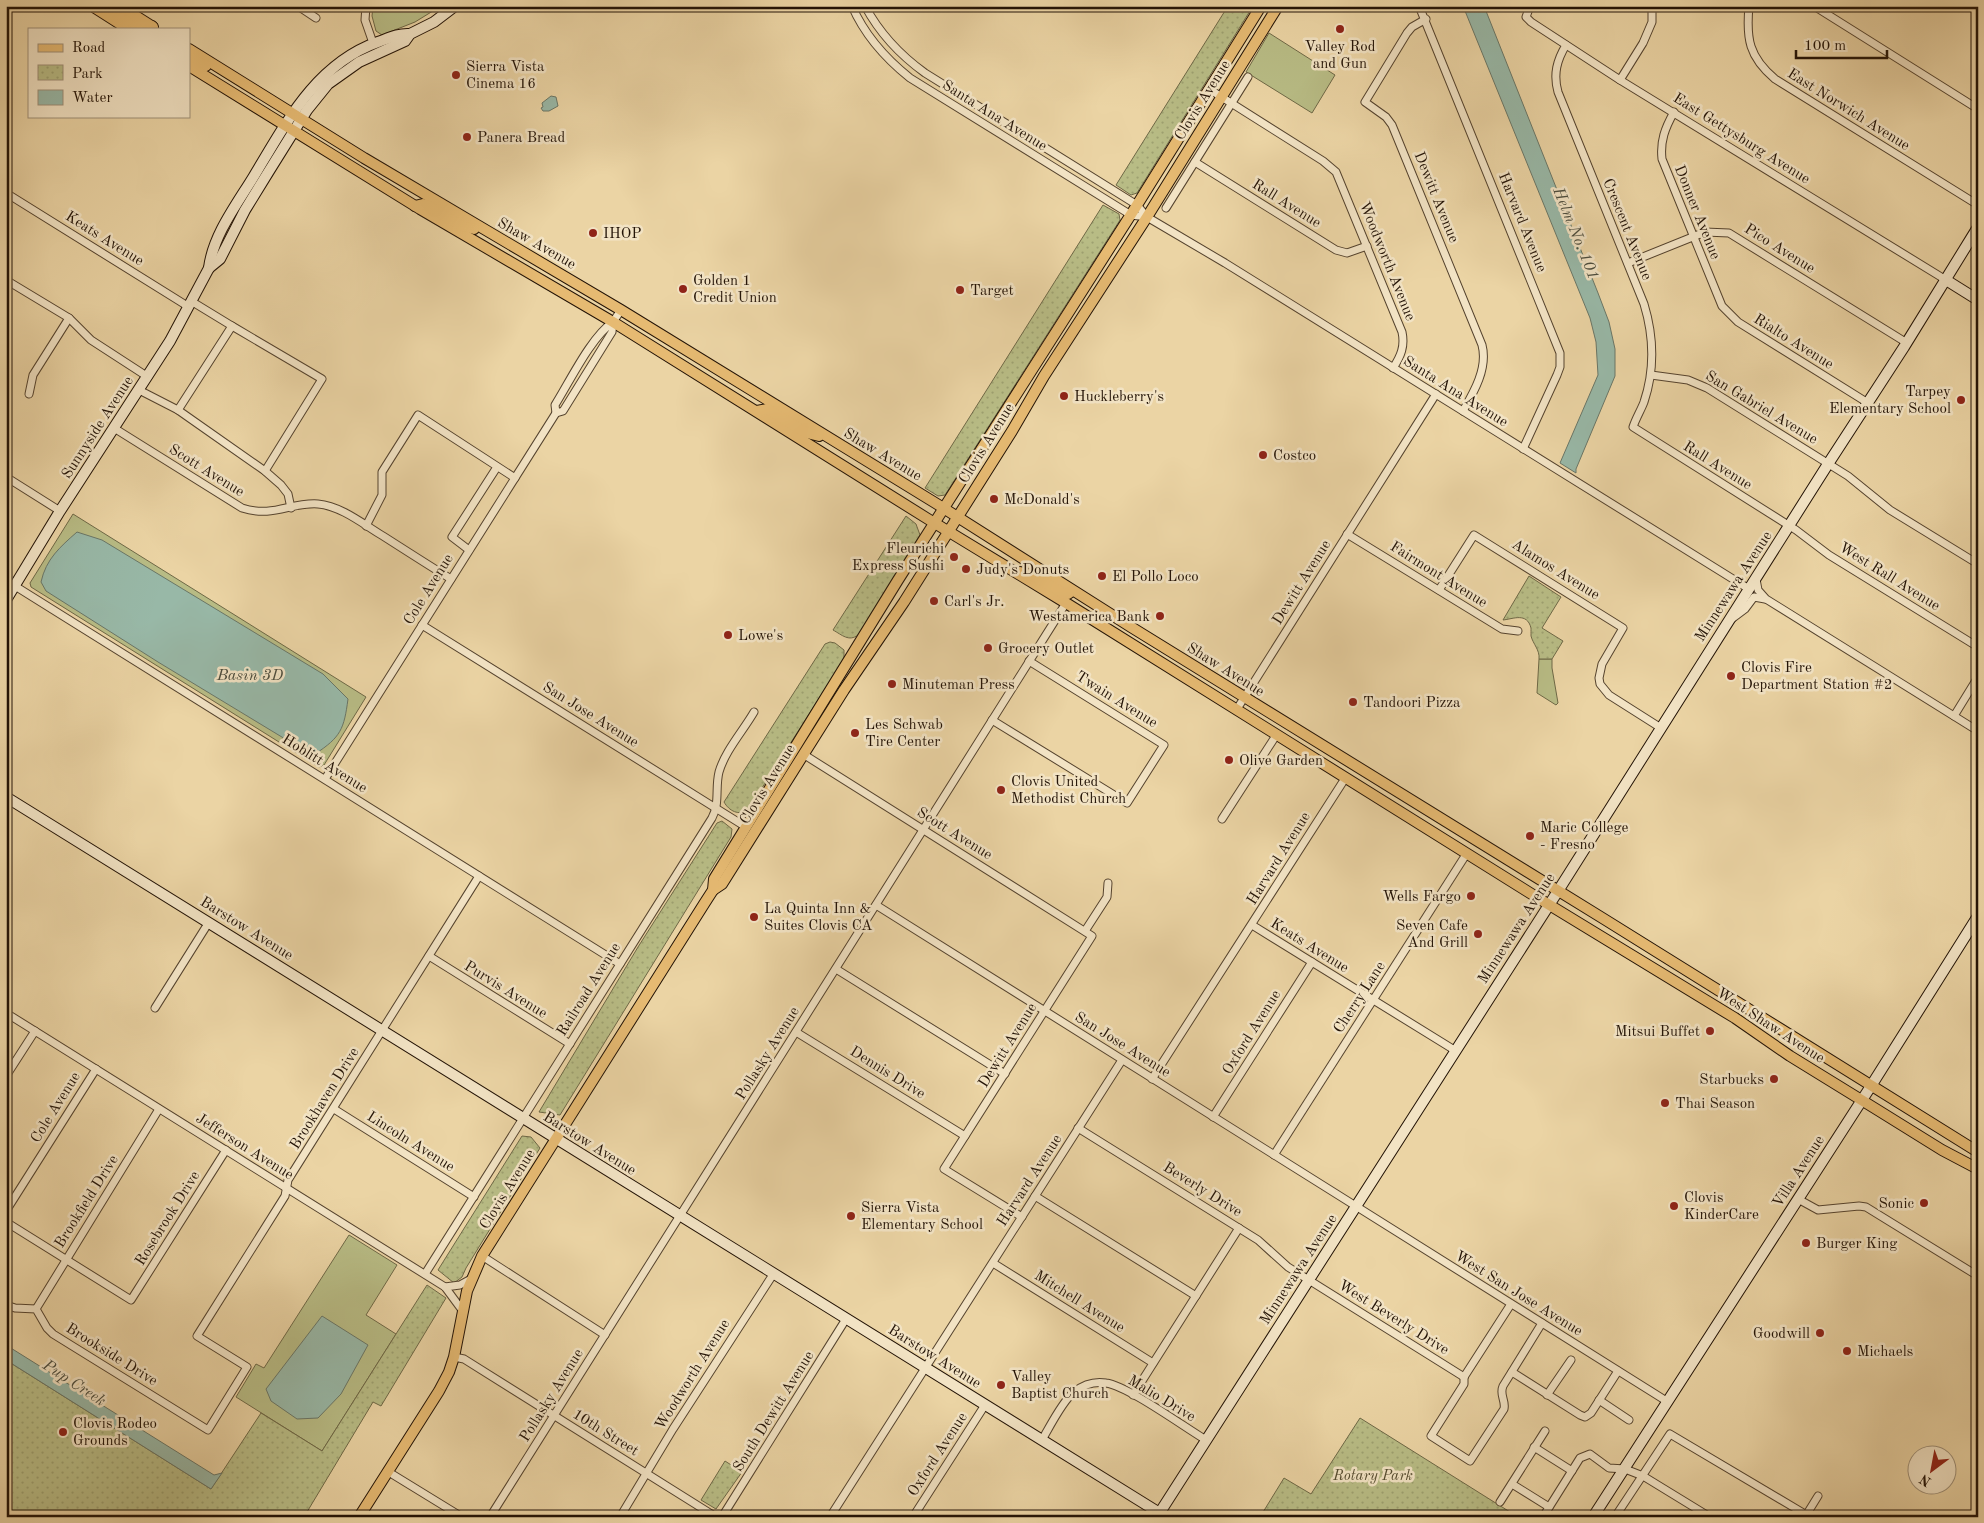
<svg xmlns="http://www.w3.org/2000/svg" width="1984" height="1523" viewBox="0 0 1984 1523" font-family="'Old Standard TT',serif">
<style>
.grass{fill:#b8bc85;stroke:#6e6846}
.park{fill:url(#park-dots);stroke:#6e6846}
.water{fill:#98b8a7;stroke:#697667}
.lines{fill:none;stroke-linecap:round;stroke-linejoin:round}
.street-casing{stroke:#55432e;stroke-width:9}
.secondary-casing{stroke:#231306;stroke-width:12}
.primary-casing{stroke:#231306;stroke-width:12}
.street{stroke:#f2e3c4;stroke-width:7}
.secondary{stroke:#f2e3c4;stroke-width:10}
.primary{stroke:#e6ba72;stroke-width:10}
.poi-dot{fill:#8f2418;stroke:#f2e3c4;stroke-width:2}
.labels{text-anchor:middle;stroke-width:5;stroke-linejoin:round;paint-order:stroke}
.poi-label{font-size:15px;fill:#231306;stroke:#f2e3c4;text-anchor:start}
.street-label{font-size:15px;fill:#231306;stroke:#f2e3c4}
.park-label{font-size:15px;font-style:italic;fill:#574e32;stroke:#f2e3c4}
.water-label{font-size:16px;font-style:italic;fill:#4c4d3e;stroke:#f2e3c4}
</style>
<defs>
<pattern id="park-dots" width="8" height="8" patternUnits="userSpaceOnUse" patternTransform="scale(1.25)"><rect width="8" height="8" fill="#b8bc85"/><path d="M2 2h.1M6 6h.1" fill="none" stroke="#9ea171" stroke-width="1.8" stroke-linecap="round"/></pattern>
</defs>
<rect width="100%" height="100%" fill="#ebd4a4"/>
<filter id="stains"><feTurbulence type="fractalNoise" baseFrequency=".004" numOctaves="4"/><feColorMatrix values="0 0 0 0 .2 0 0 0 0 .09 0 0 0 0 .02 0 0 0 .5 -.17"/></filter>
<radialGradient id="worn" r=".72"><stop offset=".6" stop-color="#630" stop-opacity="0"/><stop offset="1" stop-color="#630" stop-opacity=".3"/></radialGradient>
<!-- grass -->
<g class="grass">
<polygon points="373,6 441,6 415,22 382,35 376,31 372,16"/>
<polygon points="1269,33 1335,75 1312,113 1246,72"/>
<polygon points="73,514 366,697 324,765 319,767 31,587 30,583"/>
<polygon points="1539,659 1552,659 1552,668 1558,703 1556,705 1537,693"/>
<polygon points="349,1235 397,1265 366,1315 396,1334 322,1451 236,1397 256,1364 264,1368"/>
</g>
<!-- park -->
<g class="park">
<polygon points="1228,6 1253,6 1137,193 1131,195 1116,185"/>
<polygon points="1103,205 1119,214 1120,220 945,495 938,496 925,488"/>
<path d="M906,516L916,524L920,535L858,635C849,642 842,635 833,630Z"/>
<path d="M1529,576L1561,597L1542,628L1563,641L1552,659H1539C1540,650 1533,644 1531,636C1531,633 1531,630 1531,628C1527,612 1513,619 1503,620Z"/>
<path d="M830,642L835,643L844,650V659L748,810C739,816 729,811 724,802L825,644Z"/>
<polygon points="722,821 732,829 731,837 560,1115 539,1112 638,947 717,823"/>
<polygon points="522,1136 531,1137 540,1148 466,1268 462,1277 454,1283 438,1270"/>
<polygon points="427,1285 446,1298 381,1406 373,1402 304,1517 6,1517 6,1360 211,1489 261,1413 322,1451"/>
<polygon points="1360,1418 1518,1517 1260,1517 1284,1478 1311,1494"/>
<polygon points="725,1461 742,1472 716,1509 701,1500"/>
</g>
<!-- water -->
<g class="water">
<polygon points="1463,6 1484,6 1598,293 1609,322 1615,349 1615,376 1576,469 1576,473 1560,463 1598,375 1596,342 1590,318"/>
<polygon points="551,96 556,97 558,106 549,111 543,111 541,108 543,107 542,103"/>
<path d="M77,532L102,540L323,674L348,699C344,729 341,737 315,754L300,748L158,662L46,591L41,582C46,559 60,547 77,532Z"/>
<polygon points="322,1316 368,1345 341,1394 318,1418 297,1419 271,1401 266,1389"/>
<polygon points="6,1345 214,1475 222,1473 211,1489 6,1360"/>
</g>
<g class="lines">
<defs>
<g id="street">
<polyline points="298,6 316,18"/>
<polyline points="366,6 365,20 373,43"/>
<path d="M852,6C865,36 885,58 910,78L1131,215L1147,217"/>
<path d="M865,6C880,34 900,55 925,73L1137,205L1147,217L1225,263L1749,589"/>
<polyline points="1419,6 1560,353 1560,367 1557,375 1523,449"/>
<polyline points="1530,6 1526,17 1531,22 1620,80 1946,280"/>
<path d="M1749,6C1746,39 1749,57 1775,79L1978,205"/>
<polyline points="1814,6 1978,109"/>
<polyline points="1970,6 1978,11"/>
<path d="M1426,19L1412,27L1407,33L1365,102L1386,117L1392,125L1482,345C1488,368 1474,392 1463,411"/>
<path d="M1566,45C1557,60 1553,74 1558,92L1644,304C1654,337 1655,369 1644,402C1641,410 1636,418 1633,427L1796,530L1829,555L1978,647"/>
<polyline points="1620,80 1643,43 1652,22 1652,6"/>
<path d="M1209,89L1323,161L1336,172L1402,332C1405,346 1401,356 1393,368"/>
<path d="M1674,112C1665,128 1660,141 1662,159L1722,306L1738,322L1868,403"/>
<polyline points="1195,162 1336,250 1347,253 1367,246"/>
<polyline points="6,193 189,307"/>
<polyline points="1166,208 1248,77"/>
<polyline points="1628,263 1705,232 1729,233 1907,343"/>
<polyline points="6,280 69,318 91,340 148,377"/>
<polyline points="191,301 232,326"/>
<polyline points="1651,375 1688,380 1707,388 1848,476 1890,510 1978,564"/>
<polyline points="139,390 178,410 265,471 281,485 288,494 291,508"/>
<polyline points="29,394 33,375 69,318"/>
<polyline points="178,410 232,326 322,379 265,471"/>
<path d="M556,413L555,405C570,381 591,337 613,322"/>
<path d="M114,428L242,508C274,518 290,502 318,504C341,506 363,524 383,536C405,550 428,565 451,579"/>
<polyline points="6,477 60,511"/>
<polyline points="366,526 382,495 382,472 418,415 515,478"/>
<polyline points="1347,534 1502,629 1518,631"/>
<polyline points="469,550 452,537 497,467"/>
<polyline points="1756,579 1758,590 1766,599 1978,731"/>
<polyline points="15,586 620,964"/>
<polyline points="1439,590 1474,535 1623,628 1602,664 1599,678 1600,684 1609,695 1661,728"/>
<polyline points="1733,618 1745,609 1754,597 1765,599"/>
<polyline points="422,625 746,827"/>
<polyline points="1237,709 1436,394"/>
<polyline points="1954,716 1978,677"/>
<polyline points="992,720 1127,803 1164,745 1029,661"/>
<polyline points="803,754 1092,936 944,1169 1022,1217"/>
<polyline points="325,779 556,413 563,411 612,332 613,322 621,310"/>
<polyline points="1222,819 1277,734"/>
<polyline points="876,905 1668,1402"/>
<polyline points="1252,925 1456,1051"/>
<polyline points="1085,931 1107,897 1108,883"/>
<polyline points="429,956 570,1044"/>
<polyline points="836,969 1005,1074"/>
<polyline points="155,1008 209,922"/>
<polyline points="6,1013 445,1287 462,1310"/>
<polyline points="796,1032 965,1136"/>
<polyline points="6,1076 35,1031"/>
<polyline points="1152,1079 1346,777"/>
<polyline points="334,1109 474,1197"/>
<polyline points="1213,1117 1312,962"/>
<polyline points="1078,1128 1258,1240 1288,1267 1464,1377"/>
<polyline points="1274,1155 1467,853"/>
<polyline points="1035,1196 1196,1296"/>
<polyline points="1798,1199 1818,1210 1859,1206 1866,1207 1978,1276"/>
<polyline points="6,1211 96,1069"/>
<polyline points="6,1222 131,1300 226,1150"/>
<polyline points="482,1256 605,1335"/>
<polyline points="993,1263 1153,1363"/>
<path d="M425,1274L712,818C720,803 715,788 719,772C725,751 743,731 754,712"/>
<polyline points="445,1287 460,1285 471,1279"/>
<polyline points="6,1305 15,1308 36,1309 47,1328 53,1334 208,1430 247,1367 197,1336 285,1196 288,1180 479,876"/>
<polyline points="36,1309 159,1109"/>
<polyline points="454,1357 464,1359 716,1517"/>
<polyline points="1512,1372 1580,1415 1585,1417 1591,1413 1618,1371"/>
<path d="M1464,1377V1384L1431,1436L1470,1461L1504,1409C1506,1400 1499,1395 1503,1386L1542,1323"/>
<polyline points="1464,1377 1511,1304"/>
<polyline points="1133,1395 1239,1228"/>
<polyline points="1547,1395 1571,1360"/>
<polyline points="1599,1400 1629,1420"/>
<path d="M1042,1440C1049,1428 1063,1400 1074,1392C1083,1385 1094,1381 1106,1383C1128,1386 1184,1427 1206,1440"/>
<polyline points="1534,1447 1572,1471"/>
<polyline points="387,1471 462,1517"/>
<polyline points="1512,1484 1549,1507"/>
<polyline points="1500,1502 1545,1431"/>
<polyline points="490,1517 1066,603"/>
<polyline points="620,1517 673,1429 774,1273"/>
<polyline points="722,1517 846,1319"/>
<polyline points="830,1517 1122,1060"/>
<polyline points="913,1517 985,1405"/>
<polyline points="1543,1517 1580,1458 1590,1454 1609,1468 1625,1469 1643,1476 1710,1517"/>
<polyline points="1615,1517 1670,1434 1810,1517"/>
<polyline points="1805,1517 1818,1496"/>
</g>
<g id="secondary">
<polyline points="209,268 220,259 245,210 269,171 307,110 328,84 359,62 405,41 410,34 434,22 455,6"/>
<polyline points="1946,280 1978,300"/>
<path d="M6,600L60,511L170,341L209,268C213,235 237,204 254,176C286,123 316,64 378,42C389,38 399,33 410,34"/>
<polyline points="6,797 1166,1517"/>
<polyline points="1157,1517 1558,891 1828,464 1904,347 1978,227"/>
<polyline points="1593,1517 1871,1086 1978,916"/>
</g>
<g id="primary">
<polyline points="92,6 128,29"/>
<polyline points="106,6 140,27 145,28 152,26"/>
<polyline points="120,6 153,27"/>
<polyline points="189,49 364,158 621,310 937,504 1131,627 1604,919 1978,1152"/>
<polyline points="189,57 206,66"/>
<polyline points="189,66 420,209 613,322 928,519 1066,603 1538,898 1735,1018 1790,1056 1876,1109 1942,1150 1978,1169"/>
<polyline points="415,206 423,204 427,205 462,226 474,229"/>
<polyline points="757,411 767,409 807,433 819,436"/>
<polyline points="1020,572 1034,576 1064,594 1068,594 1072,591"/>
<polyline points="713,890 722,884 844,690 904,602 1012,431 1044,376 1147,217 1278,6"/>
<polyline points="359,1517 439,1391 449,1372 454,1357 467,1291 482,1256 704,904 713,890 714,879 898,580 1137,205 1261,6"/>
</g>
</defs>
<!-- street casing -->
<use href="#street" class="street-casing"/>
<!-- secondary casing -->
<use href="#secondary" class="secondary-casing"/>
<!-- primary casing -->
<use href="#primary" class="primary-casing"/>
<!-- street -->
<use href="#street" class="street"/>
<!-- secondary -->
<use href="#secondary" class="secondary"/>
<!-- primary -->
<use href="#primary" class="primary"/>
</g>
<!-- markers -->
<g class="poi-dot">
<circle cx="1340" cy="29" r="5"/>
<circle cx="456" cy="75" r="5"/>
<circle cx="467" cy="137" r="5"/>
<circle cx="593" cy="233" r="5"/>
<circle cx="683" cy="289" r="5"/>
<circle cx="960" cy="290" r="5"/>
<circle cx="1064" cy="396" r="5"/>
<circle cx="1961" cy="400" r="5"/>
<circle cx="1263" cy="455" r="5"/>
<circle cx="994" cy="499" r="5"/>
<circle cx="954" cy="557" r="5"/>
<circle cx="966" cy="569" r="5"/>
<circle cx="1102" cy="576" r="5"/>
<circle cx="934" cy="601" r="5"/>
<circle cx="1160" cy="616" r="5"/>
<circle cx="728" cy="635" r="5"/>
<circle cx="988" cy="648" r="5"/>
<circle cx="1731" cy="676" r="5"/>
<circle cx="892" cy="684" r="5"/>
<circle cx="1353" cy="702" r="5"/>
<circle cx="855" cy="733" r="5"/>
<circle cx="1229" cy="760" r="5"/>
<circle cx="1001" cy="790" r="5"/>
<circle cx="1530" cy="836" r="5"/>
<circle cx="1471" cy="896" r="5"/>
<circle cx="754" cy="917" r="5"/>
<circle cx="1478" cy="934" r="5"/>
<circle cx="1710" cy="1031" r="5"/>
<circle cx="1774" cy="1079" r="5"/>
<circle cx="1665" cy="1103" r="5"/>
<circle cx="1924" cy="1203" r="5"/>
<circle cx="1674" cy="1206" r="5"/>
<circle cx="851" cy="1216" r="5"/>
<circle cx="1806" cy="1243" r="5"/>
<circle cx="1820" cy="1333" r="5"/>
<circle cx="1847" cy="1351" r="5"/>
<circle cx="1001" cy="1385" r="5"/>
<circle cx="63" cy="1432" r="5"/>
</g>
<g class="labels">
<!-- poi labels -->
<g class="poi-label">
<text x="1340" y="51" text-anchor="middle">Valley Rod<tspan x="1340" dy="17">and Gun</tspan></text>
<text x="466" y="71">Sierra Vista<tspan x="466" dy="17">Cinema 16</tspan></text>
<text x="477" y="142">Panera Bread</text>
<text x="603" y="238">IHOP</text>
<text x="693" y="285">Golden 1<tspan x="693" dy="17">Credit Union</tspan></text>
<text x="970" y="295">Target</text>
<text x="1951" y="396" text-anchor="end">Tarpey<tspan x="1951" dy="17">Elementary School</tspan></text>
<text x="1074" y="401">Huckleberry's</text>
<text x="1273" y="460">Costco</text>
<text x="1004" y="504">McDonald's</text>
<text x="944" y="553" text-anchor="end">Fleurichi<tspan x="944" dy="17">Express Sushi</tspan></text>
<text x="976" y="574">Judy's Donuts</text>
<text x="1112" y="581">El Pollo Loco</text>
<text x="944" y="606">Carl's Jr.</text>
<text x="1150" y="621" text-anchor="end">Westamerica Bank</text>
<text x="738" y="640">Lowe's</text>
<text x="998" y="653">Grocery Outlet</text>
<text x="1741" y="672">Clovis Fire<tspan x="1741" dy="17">Department Station #2</tspan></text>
<text x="902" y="689">Minuteman Press</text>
<text x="1363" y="707">Tandoori Pizza</text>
<text x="865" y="729">Les Schwab<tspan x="865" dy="17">Tire Center</tspan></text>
<text x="1239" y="765">Olive Garden</text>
<text x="1011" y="786">Clovis United<tspan x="1011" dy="17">Methodist Church</tspan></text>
<text x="1540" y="832">Maric College<tspan x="1540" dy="17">- Fresno</tspan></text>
<text x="1461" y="901" text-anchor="end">Wells Fargo</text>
<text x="764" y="913">La Quinta Inn &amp;<tspan x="764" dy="17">Suites Clovis CA</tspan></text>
<text x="1468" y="930" text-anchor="end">Seven Cafe<tspan x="1468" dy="17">And Grill</tspan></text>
<text x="1700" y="1036" text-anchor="end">Mitsui Buffet</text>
<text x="1764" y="1084" text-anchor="end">Starbucks</text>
<text x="1675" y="1108">Thai Season</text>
<text x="1684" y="1202">Clovis<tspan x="1684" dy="17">KinderCare</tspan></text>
<text x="1914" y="1208" text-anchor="end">Sonic</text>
<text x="861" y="1212">Sierra Vista<tspan x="861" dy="17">Elementary School</tspan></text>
<text x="1816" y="1248">Burger King</text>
<text x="1810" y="1338" text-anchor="end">Goodwill</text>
<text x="1857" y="1356">Michaels</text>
<text x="1011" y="1381">Valley<tspan x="1011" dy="17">Baptist Church</tspan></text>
<text x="73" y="1428">Clovis Rodeo<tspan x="73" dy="17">Grounds</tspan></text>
</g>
<!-- street labels -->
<g class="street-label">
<text transform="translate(1202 100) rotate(-58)" y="5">Clovis Avenue</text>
<text transform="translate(1849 109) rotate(32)" y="5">East Norwich Avenue</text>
<text transform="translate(995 115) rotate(32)" y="5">Santa Ana Avenue</text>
<text transform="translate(1742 138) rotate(32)" y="5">East Gettysburg Avenue</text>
<text transform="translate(1437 197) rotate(68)" y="5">Dewitt Avenue</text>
<text transform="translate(1287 203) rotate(32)" y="5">Rall Avenue</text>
<text transform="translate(1698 212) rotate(68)" y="5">Donner Avenue</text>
<text transform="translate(1523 222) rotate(68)" y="5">Harvard Avenue</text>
<text transform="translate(1628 229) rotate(68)" y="5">Crescent Avenue</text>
<text transform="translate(105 238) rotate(32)" y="5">Keats Avenue</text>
<text transform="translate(537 243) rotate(30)" y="5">Shaw Avenue</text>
<text transform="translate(1780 248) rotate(32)" y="5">Pico Avenue</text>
<text transform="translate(1388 261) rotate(68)" y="5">Woodworth Avenue</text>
<text transform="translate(1794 341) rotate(32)" y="5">Rialto Avenue</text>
<text transform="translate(1456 391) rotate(32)" y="5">Santa Ana Avenue</text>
<text transform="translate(1762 407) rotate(31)" y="5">San Gabriel Avenue</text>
<text transform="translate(97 427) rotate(-57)" y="5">Sunnyside Avenue</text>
<text transform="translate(986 443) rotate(-58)" y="5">Clovis Avenue</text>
<text transform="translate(883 454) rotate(31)" y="5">Shaw Avenue</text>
<text transform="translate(1718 465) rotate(32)" y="5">Rall Avenue</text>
<text transform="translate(207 470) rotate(32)" y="5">Scott Avenue</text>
<text transform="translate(1556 569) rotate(32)" y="5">Alamos Avenue</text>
<text transform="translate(1439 574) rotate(32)" y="5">Fairmont Avenue</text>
<text transform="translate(1890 576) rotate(32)" y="5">West Rall Avenue</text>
<text transform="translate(1301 582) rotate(-58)" y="5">Dewitt Avenue</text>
<text transform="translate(1733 586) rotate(-57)" y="5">Minnewawa Avenue</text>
<text transform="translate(428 589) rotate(-58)" y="5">Cole Avenue</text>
<text transform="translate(1226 669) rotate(32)" y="5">Shaw Avenue</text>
<text transform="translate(1117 699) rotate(32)" y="5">Twain Avenue</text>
<text transform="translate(591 714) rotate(32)" y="5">San Jose Avenue</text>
<text transform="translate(325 763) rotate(32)" y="5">Hoblitt Avenue</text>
<text transform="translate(767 784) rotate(-58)" y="5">Clovis Avenue</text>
<text transform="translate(955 833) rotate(32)" y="5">Scott Avenue</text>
<text transform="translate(1278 858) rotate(-58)" y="5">Harvard Avenue</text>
<text transform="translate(247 928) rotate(32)" y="5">Barstow Avenue</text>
<text transform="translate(1516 928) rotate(-57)" y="5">Minnewawa Avenue</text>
<text transform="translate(1310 945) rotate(32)" y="5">Keats Avenue</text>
<text transform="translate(506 989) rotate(32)" y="5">Purvis Avenue</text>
<text transform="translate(588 989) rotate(-58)" y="5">Railroad Avenue</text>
<text transform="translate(1359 997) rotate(-57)" y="5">Cherry Lane</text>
<text transform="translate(1771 1025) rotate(33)" y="5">West Shaw Avenue</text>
<text transform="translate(1251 1032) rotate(-58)" y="5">Oxford Avenue</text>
<text transform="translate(1123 1044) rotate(32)" y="5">San Jose Avenue</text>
<text transform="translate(1007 1045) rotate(-58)" y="5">Dewitt Avenue</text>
<text transform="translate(767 1053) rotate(-58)" y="5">Pollasky Avenue</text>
<text transform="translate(888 1072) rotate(32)" y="5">Dennis Drive</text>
<text transform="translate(324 1098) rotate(-58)" y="5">Brookhaven Drive</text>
<text transform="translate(55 1107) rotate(-58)" y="5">Cole Avenue</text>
<text transform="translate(411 1141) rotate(32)" y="5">Lincoln Avenue</text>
<text transform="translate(590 1143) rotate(32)" y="5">Barstow Avenue</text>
<text transform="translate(245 1146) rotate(32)" y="5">Jefferson Avenue</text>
<text transform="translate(1798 1171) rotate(-57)" y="5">Villa Avenue</text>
<text transform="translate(1029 1180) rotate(-57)" y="5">Harvard Avenue</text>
<text transform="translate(507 1189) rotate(-58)" y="5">Clovis Avenue</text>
<text transform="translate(1203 1189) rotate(32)" y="5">Beverly Drive</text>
<text transform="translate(86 1201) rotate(-58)" y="5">Brookfield Drive</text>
<text transform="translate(167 1218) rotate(-58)" y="5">Rosebrook Drive</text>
<text transform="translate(1298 1269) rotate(-57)" y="5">Minnewawa Avenue</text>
<text transform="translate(1519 1293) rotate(32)" y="5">West San Jose Avenue</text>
<text transform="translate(1080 1301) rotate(32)" y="5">Mitchell Avenue</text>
<text transform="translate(1394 1317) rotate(32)" y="5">West Beverly Drive</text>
<text transform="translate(112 1354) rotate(32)" y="5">Brookside Drive</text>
<text transform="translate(935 1356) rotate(32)" y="5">Barstow Avenue</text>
<text transform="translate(692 1374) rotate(-58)" y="5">Woodworth Avenue</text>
<text transform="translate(551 1395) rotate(-58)" y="5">Pollasky Avenue</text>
<text transform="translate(1162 1398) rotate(31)" y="5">Malio Drive</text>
<text transform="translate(773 1411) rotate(-58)" y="5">South Dewitt Avenue</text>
<text transform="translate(606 1432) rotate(32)" y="5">10th Street</text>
<text transform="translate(937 1454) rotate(-57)" y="5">Oxford Avenue</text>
</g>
<!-- park labels -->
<g class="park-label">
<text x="1373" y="1480">Rotary Park</text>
</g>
<!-- water labels -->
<g class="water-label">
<text transform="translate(1577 233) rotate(68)" y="6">Helm No. 101</text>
<text x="250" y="680">Basin 3D</text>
<text transform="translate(75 1382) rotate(33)" y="6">Pup Creek</text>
</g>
</g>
<!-- margin -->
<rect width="1984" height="1523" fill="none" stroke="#ebd4a4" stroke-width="25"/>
<rect x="8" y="8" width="1969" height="1508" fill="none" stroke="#231306" stroke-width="2.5"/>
<rect x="12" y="12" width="1959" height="1498" fill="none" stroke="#231306"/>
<!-- legend -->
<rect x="28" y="28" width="162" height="90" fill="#f2e3c4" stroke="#9f9078"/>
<rect x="38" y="44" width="25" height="8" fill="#e6ba72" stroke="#9f9078"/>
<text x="72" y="52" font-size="15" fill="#231306">Road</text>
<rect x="38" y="65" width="25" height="15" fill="url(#park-dots)" stroke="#9f9078"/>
<text x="72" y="78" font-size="15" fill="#231306">Park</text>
<rect x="38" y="90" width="25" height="15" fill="#98b8a7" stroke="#9f9078"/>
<text x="72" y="102" font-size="15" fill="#231306">Water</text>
<!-- north arrow -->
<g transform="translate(1932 1470) rotate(212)"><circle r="24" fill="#f2e3c4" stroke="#9f9078"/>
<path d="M0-4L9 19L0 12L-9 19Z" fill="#8f2418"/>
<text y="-8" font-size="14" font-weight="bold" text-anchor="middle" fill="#231306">N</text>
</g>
<!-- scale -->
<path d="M1796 50v8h91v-8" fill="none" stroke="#231306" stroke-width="2.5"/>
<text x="1804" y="50" font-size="15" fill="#231306" stroke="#f2e3c4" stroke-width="4" paint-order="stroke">100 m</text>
<rect width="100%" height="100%" filter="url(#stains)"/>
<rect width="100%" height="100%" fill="url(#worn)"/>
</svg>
